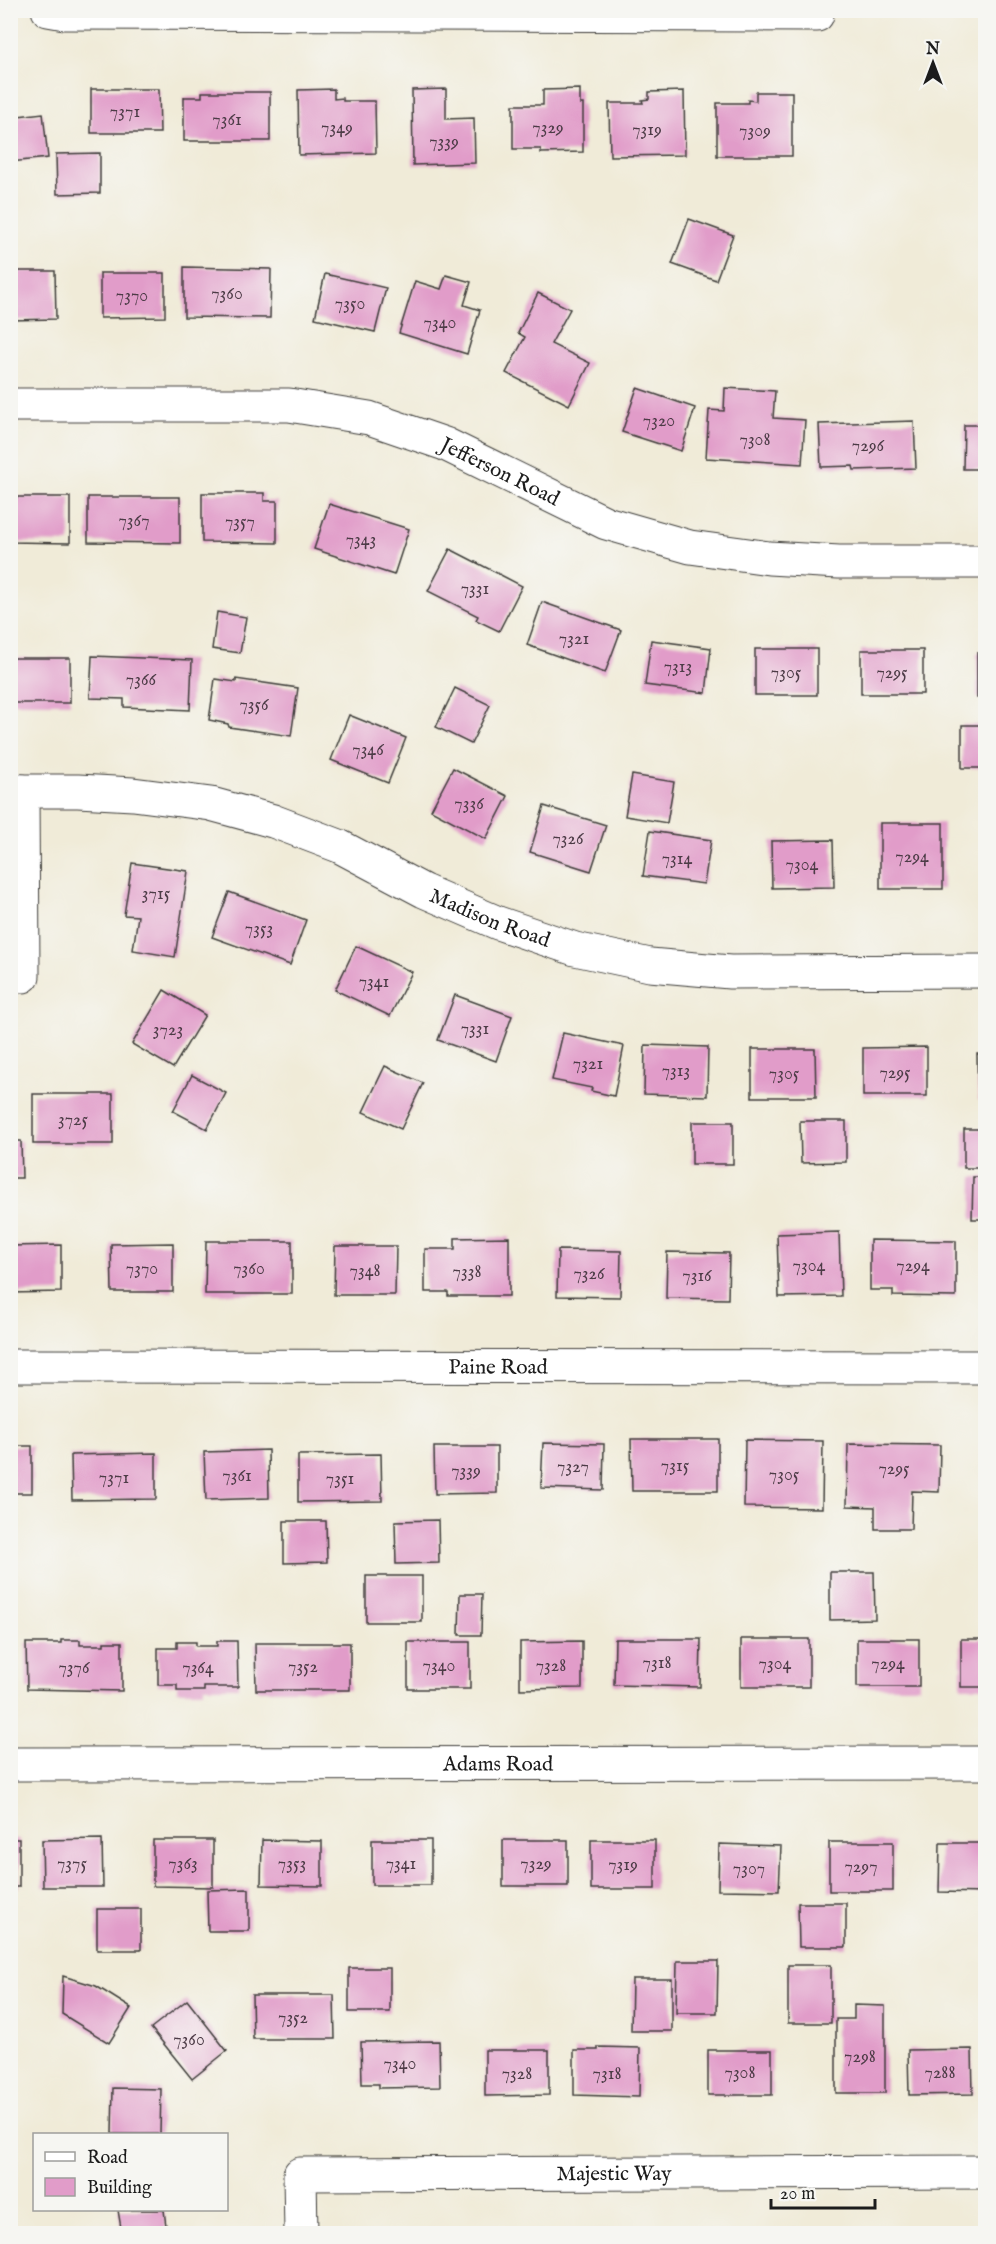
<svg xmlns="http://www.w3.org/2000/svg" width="996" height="2244" viewBox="0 0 996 2244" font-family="'IM FELL English',serif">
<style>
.building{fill:#e19cc9}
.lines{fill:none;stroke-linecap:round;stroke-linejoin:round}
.street-casing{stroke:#3c3b38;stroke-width:35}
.street{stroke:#fff;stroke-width:33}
.labels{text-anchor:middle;stroke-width:6;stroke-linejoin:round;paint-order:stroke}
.number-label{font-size:18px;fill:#4d3c47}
.street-label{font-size:21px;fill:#1c1c1c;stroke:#f6f6f2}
</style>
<rect width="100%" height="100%" fill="#f6f6f2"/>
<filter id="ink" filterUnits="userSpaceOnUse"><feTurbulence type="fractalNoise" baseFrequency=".0167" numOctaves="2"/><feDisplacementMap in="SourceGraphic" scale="12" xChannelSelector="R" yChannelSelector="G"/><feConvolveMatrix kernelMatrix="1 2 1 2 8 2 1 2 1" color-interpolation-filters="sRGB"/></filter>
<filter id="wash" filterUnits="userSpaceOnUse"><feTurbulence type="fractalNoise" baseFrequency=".008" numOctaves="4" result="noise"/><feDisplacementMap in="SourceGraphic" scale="24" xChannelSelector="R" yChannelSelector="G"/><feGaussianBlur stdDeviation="1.35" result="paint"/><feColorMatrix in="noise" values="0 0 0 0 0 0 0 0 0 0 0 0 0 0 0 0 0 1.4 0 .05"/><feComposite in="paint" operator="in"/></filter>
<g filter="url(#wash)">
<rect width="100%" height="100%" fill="#f0ebd8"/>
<g id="blocks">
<!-- building -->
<g class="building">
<polygon points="91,89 159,89 160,133 91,133"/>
<polygon points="334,89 334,99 343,98 343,101 375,101 376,153 299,155 298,90"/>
<polygon points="446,89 446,119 474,118 475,163 413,165 412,90"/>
<polygon points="580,89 580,104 583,104 583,152 541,153 541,149 513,149 513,105 543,105 543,90"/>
<polygon points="684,91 685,155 610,156 609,103 643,103 642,100 649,99 649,92"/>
<polygon points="202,92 270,92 270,141 184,141 184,97 202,97"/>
<polygon points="756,92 792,92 792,156 717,156 717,103 748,103 748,100 756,101"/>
<polygon points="43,113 48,158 10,162 10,117"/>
<polygon points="100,153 100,193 57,194 56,154"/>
<polygon points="689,219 733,235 716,280 672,264"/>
<polygon points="184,267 271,269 270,318 184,317"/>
<polygon points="10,271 55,271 56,319 10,320"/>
<polygon points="100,273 165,273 165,317 100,318"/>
<polygon points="325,274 386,288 375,332 315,318"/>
<polygon points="446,275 471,282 464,305 480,310 467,354 399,333 415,281 441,289"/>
<polygon points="538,293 570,309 551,344 590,363 569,405 506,373 525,337 518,333"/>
<polygon points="637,388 695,408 681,451 622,432"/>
<polygon points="725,388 775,391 773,418 805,420 802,464 706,458 709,410 724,411"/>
<polygon points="914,421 916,468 854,470 853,466 821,467 819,424"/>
<polygon points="964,425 986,425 986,469 963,469"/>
<polygon points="202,493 264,493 264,501 277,501 277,543 202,542"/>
<polygon points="10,497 70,497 70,543 10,542"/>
<polygon points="88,497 180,497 180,543 88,542"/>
<polygon points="329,504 409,529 394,575 314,549"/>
<polygon points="450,549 522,586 499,631 476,620 478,616 428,591"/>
<polygon points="542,602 621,630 605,673 527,645"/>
<polygon points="217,612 246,617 240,653 212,649"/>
<polygon points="651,640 711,648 706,693 645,685"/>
<rect x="755" y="649" width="62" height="46"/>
<rect x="861" y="650" width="62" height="44"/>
<rect x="977" y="653" width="9" height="45"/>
<polygon points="92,656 192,660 190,710 124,707 124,699 90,698"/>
<rect x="10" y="658" width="60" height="45"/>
<polygon points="215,679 236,682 236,679 298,688 291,736 229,727 228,724 209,720"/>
<polygon points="455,688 490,705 471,744 436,727"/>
<polygon points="349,715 406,738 388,783 331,760"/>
<rect x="962" y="725" width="24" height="43"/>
<polygon points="453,768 508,796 486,839 431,810"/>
<polygon points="632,775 674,782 667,823 625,816"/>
<polygon points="544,806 606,825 591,871 530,852"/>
<rect x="880" y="823" width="63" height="66"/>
<polygon points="650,831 711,840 704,884 643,876"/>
<polygon points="833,840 834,887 772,888 771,841"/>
<polygon points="132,863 188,871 175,957 133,950 138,916 124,915"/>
<polygon points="229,892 306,920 290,965 212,937"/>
<polygon points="356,946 412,972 390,1016 335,990"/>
<polygon points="164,990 205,1015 173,1068 132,1044"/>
<polygon points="455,995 512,1016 496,1061 438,1040"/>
<polygon points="563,1033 624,1046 614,1096 591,1091 592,1088 552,1080"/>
<polygon points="645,1045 708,1047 707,1096 644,1094"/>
<polygon points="927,1047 927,1096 863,1096 863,1048"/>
<polygon points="752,1049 815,1049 816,1097 752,1097"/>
<polygon points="977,1054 986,1054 986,1099 978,1100"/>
<polygon points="385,1066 423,1083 401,1129 363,1112"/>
<polygon points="192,1075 226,1093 207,1129 173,1111"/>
<rect x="33" y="1094" width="80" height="50"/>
<polygon points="800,1121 846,1121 846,1162 801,1163"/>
<rect x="692" y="1122" width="41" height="42"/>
<rect x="964" y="1129" width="22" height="39"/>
<polygon points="10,1141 21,1141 22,1178 10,1178"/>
<polygon points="973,1177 986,1177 986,1219 972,1219"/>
<polygon points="839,1232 841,1296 779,1297 777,1234"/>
<polygon points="509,1237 509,1296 448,1296 448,1292 425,1292 425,1249 455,1249 455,1238"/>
<polygon points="870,1240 956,1241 956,1297 893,1296 893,1290 870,1290"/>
<polygon points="206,1241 292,1241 292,1294 205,1294"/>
<polygon points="173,1243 173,1292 112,1292 111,1244"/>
<polygon points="61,1245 61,1292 10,1293 10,1246"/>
<polygon points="335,1246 396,1246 395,1295 334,1295"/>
<polygon points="558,1250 621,1251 620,1297 557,1296"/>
<polygon points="667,1252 729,1253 728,1299 666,1298"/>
<polygon points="631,1439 718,1439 718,1491 632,1491"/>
<polygon points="745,1440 823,1441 822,1508 744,1507"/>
<polygon points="543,1443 604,1444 603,1490 541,1488"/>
<polygon points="848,1444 940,1445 939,1492 912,1491 911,1529 875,1529 875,1507 847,1506"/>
<rect x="10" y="1446" width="22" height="47"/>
<polygon points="434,1447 497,1447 497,1493 435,1494"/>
<polygon points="268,1450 269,1498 206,1500 204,1452"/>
<polygon points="156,1453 156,1499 72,1500 71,1455"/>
<polygon points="381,1454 382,1501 298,1502 298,1455"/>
<polygon points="438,1520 439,1563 396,1564 395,1521"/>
<polygon points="284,1521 326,1521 327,1562 284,1563"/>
<polygon points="830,1572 874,1572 875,1619 830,1620"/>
<rect x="366" y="1576" width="56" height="46"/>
<polygon points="460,1594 482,1594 481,1635 459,1635"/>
<polygon points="615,1639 701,1639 700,1687 614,1685"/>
<rect x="741" y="1639" width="68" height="48"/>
<rect x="857" y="1639" width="62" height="48"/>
<rect x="961" y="1639" width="25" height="48"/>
<polygon points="61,1640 80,1640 80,1645 104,1645 104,1642 122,1642 122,1691 27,1689 26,1643 61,1643"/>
<polygon points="217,1641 237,1641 238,1687 204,1687 204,1691 177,1691 177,1685 158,1685 158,1648 177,1648 177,1642 196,1642 196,1646 217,1646"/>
<polygon points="582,1641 582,1688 520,1689 520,1642"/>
<rect x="408" y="1642" width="62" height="47"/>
<polygon points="255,1643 350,1643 350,1690 256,1690"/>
<rect x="10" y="1839" width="9" height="48"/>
<polygon points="102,1839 103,1887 43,1887 42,1840"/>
<polygon points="153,1840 213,1840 213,1887 153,1886"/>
<polygon points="262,1840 322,1841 322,1886 261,1885"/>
<rect x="372" y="1840" width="59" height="45"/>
<rect x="503" y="1840" width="65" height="46"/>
<rect x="591" y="1840" width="64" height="49"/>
<rect x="829" y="1842" width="64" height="49"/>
<polygon points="940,1843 986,1843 986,1893 939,1892"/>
<polygon points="719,1844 781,1846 779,1891 718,1890"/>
<polygon points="249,1889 249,1931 208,1931 207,1890"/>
<polygon points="798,1903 846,1903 846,1947 799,1947"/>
<rect x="97" y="1909" width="44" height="41"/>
<polygon points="677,1961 718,1961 717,2013 676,2013"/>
<rect x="788" y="1965" width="43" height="58"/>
<rect x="349" y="1968" width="41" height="44"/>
<polygon points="63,1976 96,1986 131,2008 109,2043 62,2014"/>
<polygon points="632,1979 672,1979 672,2031 631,2031"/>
<polygon points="252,1995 334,1995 335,2039 253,2039"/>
<polygon points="187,2000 227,2051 192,2079 151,2028"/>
<polygon points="854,2005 885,2006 885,2093 836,2093 836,2019 854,2019"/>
<polygon points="439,2041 440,2087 379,2088 379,2084 362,2084 361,2042"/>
<polygon points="598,2047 640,2048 639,2097 574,2095 574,2050 598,2050"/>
<polygon points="972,2049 973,2094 909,2095 908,2050"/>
<polygon points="485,2050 549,2050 549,2095 485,2096"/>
<rect x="708" y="2050" width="64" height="45"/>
<polygon points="113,2088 161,2089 160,2134 112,2134"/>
<polygon points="118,2210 164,2210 167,2234 122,2234"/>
</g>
</g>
</g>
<g filter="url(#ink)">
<use href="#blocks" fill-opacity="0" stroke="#3c3b38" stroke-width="1.5"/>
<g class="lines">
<defs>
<g id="street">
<polyline points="48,10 65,13 817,15"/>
<path id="s1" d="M10,405H289L369,418L445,444L606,523L690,547L769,558L839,562H986"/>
<path id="s2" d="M10,791H78L133,794L211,804L273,821L339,846L424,891L498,923L575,949L650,965L730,972L986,971"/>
<polyline points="22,791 23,976"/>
<path id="s3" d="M10,1366L986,1367"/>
<path id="s4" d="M10,1764L986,1763"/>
<path id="s5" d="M301,2234L300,2174L986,2172"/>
</g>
</defs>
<!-- street casing -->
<use href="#street" class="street-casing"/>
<!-- street -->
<use href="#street" class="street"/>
</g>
</g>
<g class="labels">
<!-- number labels -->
<g class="number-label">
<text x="125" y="117">7371</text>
<text x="227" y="125">7361</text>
<text x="337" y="133">7349</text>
<text x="548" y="133">7329</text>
<text x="647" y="135">7319</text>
<text x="755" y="136">7309</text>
<text x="444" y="147">7339</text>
<text x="227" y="299">7360</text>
<text x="132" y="301">7370</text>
<text x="350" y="309">7350</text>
<text x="440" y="328">7340</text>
<text x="659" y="426">7320</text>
<text x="755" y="445">7308</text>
<text x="868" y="451">7296</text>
<text x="134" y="526">7367</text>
<text x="240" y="527">7357</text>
<text x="361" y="545">7343</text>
<text x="475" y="594">7331</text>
<text x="574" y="644">7321</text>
<text x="678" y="672">7313</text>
<text x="786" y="678">7305</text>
<text x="892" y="678">7295</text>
<text x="141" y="685">7366</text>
<text x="254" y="710">7356</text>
<text x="368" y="755">7346</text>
<text x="469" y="809">7336</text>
<text x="568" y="844">7326</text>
<text x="912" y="862">7294</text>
<text x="677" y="864">7314</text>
<text x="802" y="870">7304</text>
<text x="156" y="899">3715</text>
<text x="259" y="934">7353</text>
<text x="374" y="987">7341</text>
<text x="475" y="1034">7331</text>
<text x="168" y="1035">3723</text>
<text x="588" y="1069">7321</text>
<text x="676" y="1076">7313</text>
<text x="895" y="1078">7295</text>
<text x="784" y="1079">7305</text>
<text x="73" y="1125">3725</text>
<text x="809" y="1271">7304</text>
<text x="913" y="1271">7294</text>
<text x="142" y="1274">7370</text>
<text x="249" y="1274">7360</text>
<text x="365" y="1276">7348</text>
<text x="467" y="1277">7338</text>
<text x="589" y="1279">7326</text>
<text x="697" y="1281">7316</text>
<text x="675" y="1471">7315</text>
<text x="573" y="1472">7327</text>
<text x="894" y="1474">7295</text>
<text x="466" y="1476">7339</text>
<text x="784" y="1480">7305</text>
<text x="237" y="1481">7361</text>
<text x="114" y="1483">7371</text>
<text x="340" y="1484">7351</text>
<text x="657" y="1668">7318</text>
<text x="775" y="1669">7304</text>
<text x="888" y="1669">7294</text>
<text x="439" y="1671">7340</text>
<text x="551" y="1671">7328</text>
<text x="303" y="1672">7352</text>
<text x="74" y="1673">7376</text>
<text x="198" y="1673">7364</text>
<text x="72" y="1869">7375</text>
<text x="183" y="1869">7363</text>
<text x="292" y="1869">7353</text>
<text x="401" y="1869">7341</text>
<text x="536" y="1869">7329</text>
<text x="623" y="1870">7319</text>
<text x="861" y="1872">7297</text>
<text x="749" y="1874">7307</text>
<text x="293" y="2023">7352</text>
<text x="189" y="2045">7360</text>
<text x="860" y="2062">7298</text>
<text x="400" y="2069">7340</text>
<text x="740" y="2078">7308</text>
<text x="940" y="2078">7288</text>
<text x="517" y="2079">7328</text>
<text x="607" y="2079">7318</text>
</g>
<!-- street labels -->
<g class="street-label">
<text dy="7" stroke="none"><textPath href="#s1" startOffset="502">Jefferson Road</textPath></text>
<text dy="7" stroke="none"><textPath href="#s2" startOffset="504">Madison Road</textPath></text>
<text dy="7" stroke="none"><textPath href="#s3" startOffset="488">Paine Road</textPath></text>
<text dy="7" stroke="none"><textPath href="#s4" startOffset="488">Adams Road</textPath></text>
<text dy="7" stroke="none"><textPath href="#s5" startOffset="374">Majestic Way</textPath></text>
</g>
</g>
<!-- margin -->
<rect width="996" height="2244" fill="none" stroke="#f6f6f2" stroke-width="36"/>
<!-- legend -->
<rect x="33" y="2133" width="195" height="78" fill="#f6f6f2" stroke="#9f9f9c" stroke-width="1.5"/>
<rect x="45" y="2152" width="30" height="9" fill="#ffffff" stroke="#9f9f9c" stroke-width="1.5"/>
<text x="87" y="2163" font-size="18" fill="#1c1c1c">Road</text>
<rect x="45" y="2178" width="30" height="18" fill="#e19cc9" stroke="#9f9f9c" stroke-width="1.5"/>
<text x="87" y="2193" font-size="18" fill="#1c1c1c">Building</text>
<!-- north arrow -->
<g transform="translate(933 63)" stroke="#f6f6f2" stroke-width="4.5" paint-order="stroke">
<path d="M0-4.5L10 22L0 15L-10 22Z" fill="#1c1c1c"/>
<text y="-9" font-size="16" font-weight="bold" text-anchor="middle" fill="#1c1c1c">N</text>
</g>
<!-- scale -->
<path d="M771 2199v9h104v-9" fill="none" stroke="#1c1c1c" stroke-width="3"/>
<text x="780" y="2199" font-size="18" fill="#1c1c1c" stroke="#f6f6f2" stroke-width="4.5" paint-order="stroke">20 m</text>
</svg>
